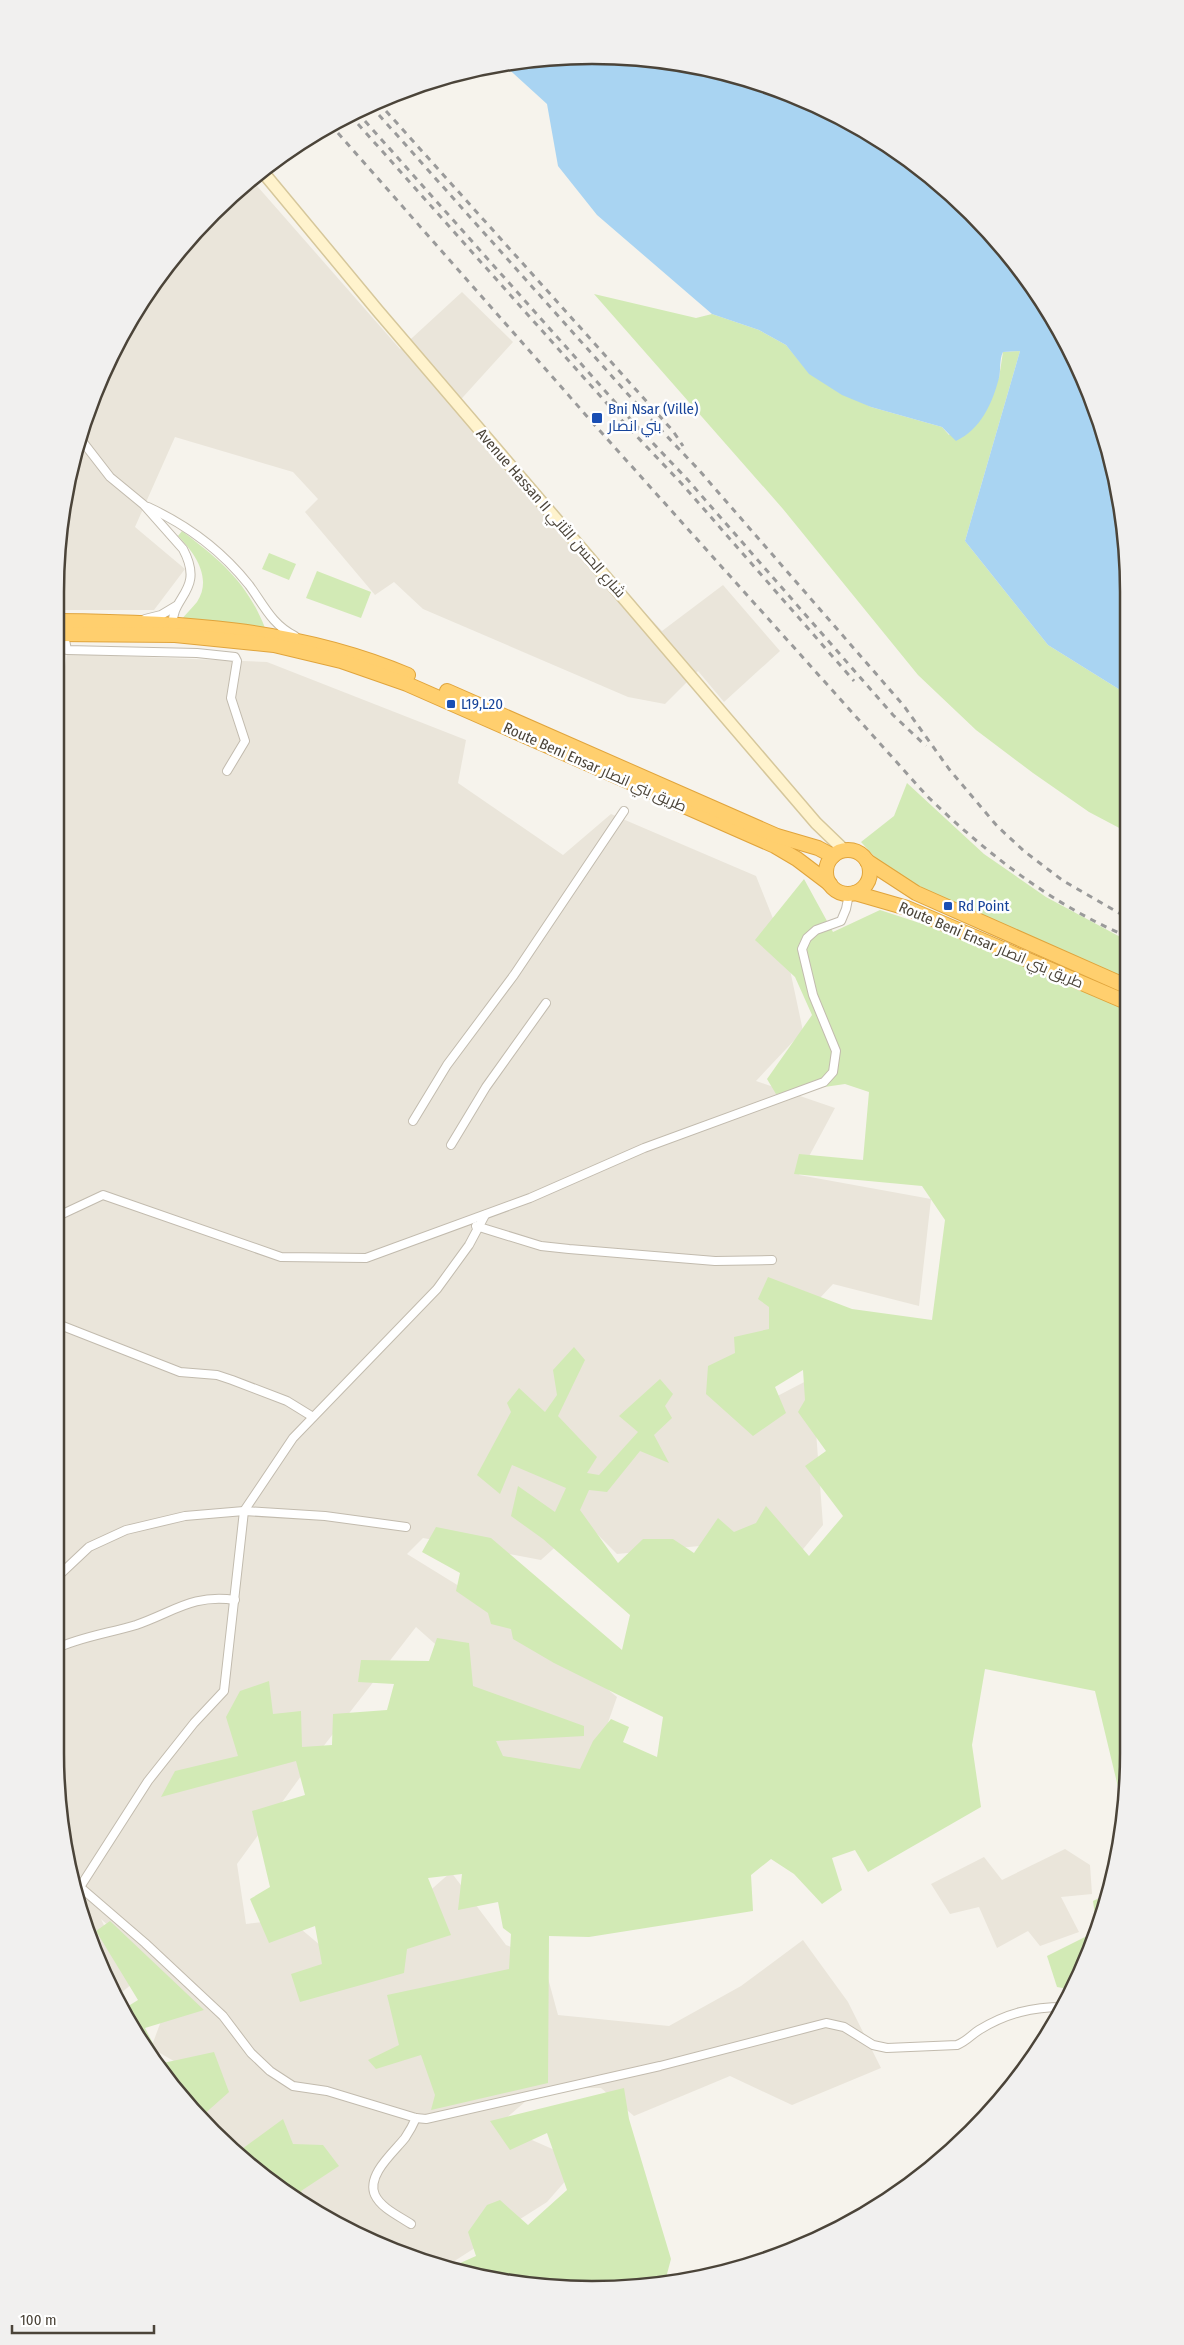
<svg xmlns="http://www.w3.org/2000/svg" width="1184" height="2345" viewBox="0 0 1184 2345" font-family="'Fira Sans Condensed',Cairo,sans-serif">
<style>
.residential{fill:#eae5da}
.green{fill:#d2eab5}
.water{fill:#a9d4f2}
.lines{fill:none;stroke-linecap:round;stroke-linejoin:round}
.street-casing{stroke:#c2bbae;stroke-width:10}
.secondary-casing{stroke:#d6c79b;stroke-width:14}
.highway-casing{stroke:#e0a43c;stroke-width:16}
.street{stroke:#fff;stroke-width:8}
.secondary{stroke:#fff3cd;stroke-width:11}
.highway{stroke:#ffcf6e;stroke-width:14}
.rail{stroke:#9a9a9a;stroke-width:3;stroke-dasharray:6 6;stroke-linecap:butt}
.transit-dot{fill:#1a4fb4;stroke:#fff;stroke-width:2}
.labels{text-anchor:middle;stroke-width:5;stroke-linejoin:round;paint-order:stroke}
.transit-label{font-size:15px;fill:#164399;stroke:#fff;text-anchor:start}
.street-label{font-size:15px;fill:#4b4439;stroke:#fff}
.rim{fill:none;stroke:#4b4439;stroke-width:2.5}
</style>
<rect width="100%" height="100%" fill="#f6f3ec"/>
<!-- residential -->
<g class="residential">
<polygon points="251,179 400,349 462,292 513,342 454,407 662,631 723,585 780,651 724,702 698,671 665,704 628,697 423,609 394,582 375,595 305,512 318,499 293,472 175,437 135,527 185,569 154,610 56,610 56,557 73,453 110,355 166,265 238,188"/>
<polygon points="67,654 267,662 466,740 458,783 563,855 611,814 756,876 786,951 803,1031 756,1081 835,1108 799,1175 931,1199 919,1306 833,1284 772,1349 741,1415 812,1378 823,1525 789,1566 720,1544 617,1554 584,1521 541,1560 423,1538 407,1554 553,1644 617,1697 586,1785 415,1753 462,1668 416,1627 312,1761 237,1864 246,1924 289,1919 345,1966 451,1872 506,1945 543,1960 558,2015 669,2026 741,1986 803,1940 848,2002 881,2068 792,2105 730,2076 634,2116 601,2088 541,2088 498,2125 582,2162 547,2202 445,2267 387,2249 323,2218 238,2157 186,2101 209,2081 151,2048 170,1997 133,1948 101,1919 132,1984 116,1997 84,1926 65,1857 55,1753 56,720"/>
<polygon points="1065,1849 1090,1865 1092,1894 1061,1897 1079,1932 1040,1946 1028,1931 997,1948 979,1907 950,1914 931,1884 984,1857 1002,1880"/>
</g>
<!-- green -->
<g class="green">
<polygon points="594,294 696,318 712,314 759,330 786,345 810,374 871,407 942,427 949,435 999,378 1003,352 1020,351 965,541 1048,645 1125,693 1125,831 1089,812 1033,773 976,730 918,675 783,509"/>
<path d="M182,531C220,560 247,582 265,628L181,620C186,614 192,608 197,602C213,578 194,552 178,536Z"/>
<polygon points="269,553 296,564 289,580 262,569"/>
<polygon points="317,571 371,592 361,618 306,598"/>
<polygon points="907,783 984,854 1046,897 1126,940 1126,982 948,906 885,868 861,842 894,816"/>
<polygon points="804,879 833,932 880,910 947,932 1126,1009 1128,1788 1124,1812 1095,1691 985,1669 972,1745 981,1807 868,1872 855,1850 832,1858 842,1890 822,1904 794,1874 771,1859 751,1875 753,1911 589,1937 549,1936 548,2083 431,2110 435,2095 421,2055 376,2069 368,2060 399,2045 387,1995 509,1969 511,1934 503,1928 498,1902 458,1910 462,1874 428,1878 451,1935 407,1949 404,1973 300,2002 291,1974 322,1964 315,1926 269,1943 250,1899 270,1887 252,1811 305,1795 296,1761 161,1797 175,1771 238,1756 226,1717 240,1691 269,1681 273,1714 301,1711 302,1747 332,1745 333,1714 387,1710 394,1684 358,1682 361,1660 429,1661 437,1638 469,1643 473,1686 584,1726 584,1736 496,1741 503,1756 580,1769 593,1741 611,1719 629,1727 623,1742 657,1757 663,1717 554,1663 513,1639 511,1629 491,1624 488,1613 456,1591 460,1573 422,1552 436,1527 491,1538 622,1650 630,1615 543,1539 511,1516 518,1486 555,1512 566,1488 512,1465 500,1494 477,1475 511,1412 507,1403 519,1388 545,1412 557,1395 553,1370 574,1347 585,1360 558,1416 597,1457 587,1473 599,1475 638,1432 619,1416 660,1379 673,1394 665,1406 672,1418 654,1435 669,1463 640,1451 607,1492 589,1490 580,1510 618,1563 643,1539 673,1539 694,1553 718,1518 734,1532 756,1523 766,1506 809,1556 843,1516 805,1466 826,1451 798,1412 805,1400 803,1370 775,1387 786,1413 753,1436 706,1394 708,1366 735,1353 734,1337 769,1329 769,1307 758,1299 768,1277 852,1309 932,1320 945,1220 922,1186 794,1174 799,1154 863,1160 869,1092 845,1084 776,1094 767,1079 812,1015 795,977 755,940"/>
<polygon points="1111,1892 1097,1929 1093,1901"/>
<path d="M110,1921L204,2010L145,2028L163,2063L214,2052L229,2092L201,2117C171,2085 140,2051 122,2010L138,2000L96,1931Z"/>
<polygon points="1095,1932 1074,1990 1057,1987 1047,1956"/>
<polygon points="624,2088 629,2119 671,2259 664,2285 557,2289 487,2280 449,2268 476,2256 468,2232 487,2205 500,2200 528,2225 567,2190 547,2133 510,2150 490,2121"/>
<polygon points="283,2119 293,2144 323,2145 339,2166 301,2191 310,2209 235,2154"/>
</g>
<!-- water -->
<path class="water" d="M627,56L731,73L829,110L946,188L1038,293L1100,419L1124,522L1125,693L1048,645L965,541L1020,351L1003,352C999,360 1001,370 999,378C992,404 981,429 956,441L942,427L871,407L842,395L809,374L786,345L759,330L712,314L597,215L558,166L547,104L503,64L522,60Z"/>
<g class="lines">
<defs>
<g id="street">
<path d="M79,437L110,477L144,505L183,549C206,592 169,596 173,628"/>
<path d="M148,507C187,525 222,551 249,585C263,604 272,625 295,636"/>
<polyline points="145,619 161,615 176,606"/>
<polyline points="64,635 67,650 197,653 235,657 237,661 231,698 245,741 227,771"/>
<polyline points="413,1121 447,1065 514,975 624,811"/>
<polyline points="451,1145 486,1087 546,1003"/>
<polyline points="56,1217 103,1195 281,1257 366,1258 530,1198 644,1148 824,1082 833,1072 836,1051 813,995 802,949 807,938 816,930 841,921 846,909 849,894"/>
<polyline points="476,1226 541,1246 569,1249 715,1261 772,1260"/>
<polyline points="55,1323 180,1372 217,1375 232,1380 287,1401 313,1417"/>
<polyline points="55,1579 89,1547 126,1530 185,1516 244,1511 325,1516 406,1527"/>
<path d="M55,1649C80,1637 110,1633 136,1625C174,1612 192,1594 235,1600"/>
<path d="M80,1887L145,1943L223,2016L251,2053L270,2071L293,2086L327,2091L416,2118L426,2119L660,2066L826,2023L844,2027L873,2045L887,2048L957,2045C967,2041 971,2035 979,2030C1007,2013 1032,2007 1064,2007"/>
<polyline points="74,1890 80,1887 148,1781 194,1723 224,1691 244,1511 293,1438 437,1289 469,1245 485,1215"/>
<path d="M411,2224C399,2216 381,2208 375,2195C366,2175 394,2152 405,2138C409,2132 413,2125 416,2118"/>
</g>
<polyline id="secondary" points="262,171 378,311 816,823 844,850"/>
<g id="highway">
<path d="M56,621C178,622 294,627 408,675"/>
<polyline points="56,634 175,635 274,645 341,661 407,684 775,846 797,859 830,884"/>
<polyline points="447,691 777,836 818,848 833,856"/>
<circle cx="848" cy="872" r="22"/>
<polyline points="867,861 916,893 1126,986"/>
<polyline points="855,893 907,908 1126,1002"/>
</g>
</defs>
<!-- street casing -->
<use href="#street" class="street-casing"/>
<!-- secondary casing -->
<use href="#secondary" class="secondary-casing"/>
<!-- highway casing -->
<use href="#highway" class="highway-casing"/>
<!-- street -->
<use href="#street" class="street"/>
<!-- secondary -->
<use href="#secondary" class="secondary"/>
<!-- highway -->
<use href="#highway" class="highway"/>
<!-- rail -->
<g class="rail">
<polyline points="378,102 673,431 683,446"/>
<polyline points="371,106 642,410 698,469 904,706 949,769 997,826 1024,851 1062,880 1126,917"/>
<polyline points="357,112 631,420 687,479 893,715 926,746"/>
<polyline points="350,115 626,425 682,484 854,681"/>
<path d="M330,124L592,422L927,796C985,852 1051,904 1126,936"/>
</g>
</g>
<!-- markers -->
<g class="transit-dot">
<rect x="591" y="412" width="12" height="12" rx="2.5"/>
<rect x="446" y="699" width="10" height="10" rx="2.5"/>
<rect x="943" y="901" width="10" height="10" rx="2.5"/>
</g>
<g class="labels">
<!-- transit labels -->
<g class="transit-label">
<text x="608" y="414">Bni Nsar (Ville)<tspan x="608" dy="17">بني انصار</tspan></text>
<text x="461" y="709">L19,L20</text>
<text x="958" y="911">Rd Point</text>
</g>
<!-- street labels -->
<g class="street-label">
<text transform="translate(551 513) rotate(49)" y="5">Avenue Hassan II شارع الحسن الثاني</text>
<text transform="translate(595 767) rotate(24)" y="5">Route Beni Ensar طريق بني انصار</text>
<text transform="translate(991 945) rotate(23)" y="5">Route Beni Ensar طريق بني انصار</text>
</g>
</g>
<!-- crop -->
<path d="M0 0H1184V2345H0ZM592 64H592A528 528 0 0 1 1120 592V1753A528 528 0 0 1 592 2281H592A528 528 0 0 1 64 1753V592A528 528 0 0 1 592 64Z" fill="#f1f0ef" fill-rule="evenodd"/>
<path class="rim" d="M592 64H592A528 528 0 0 1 1120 592V1753A528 528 0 0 1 592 2281H592A528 528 0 0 1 64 1753V592A528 528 0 0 1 592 64Z"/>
<!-- scale -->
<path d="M12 2325v8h142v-8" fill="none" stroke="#4b4439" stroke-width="2.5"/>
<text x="20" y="2325" font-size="15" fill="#4b4439" stroke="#ffffff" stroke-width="4" paint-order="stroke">100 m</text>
</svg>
